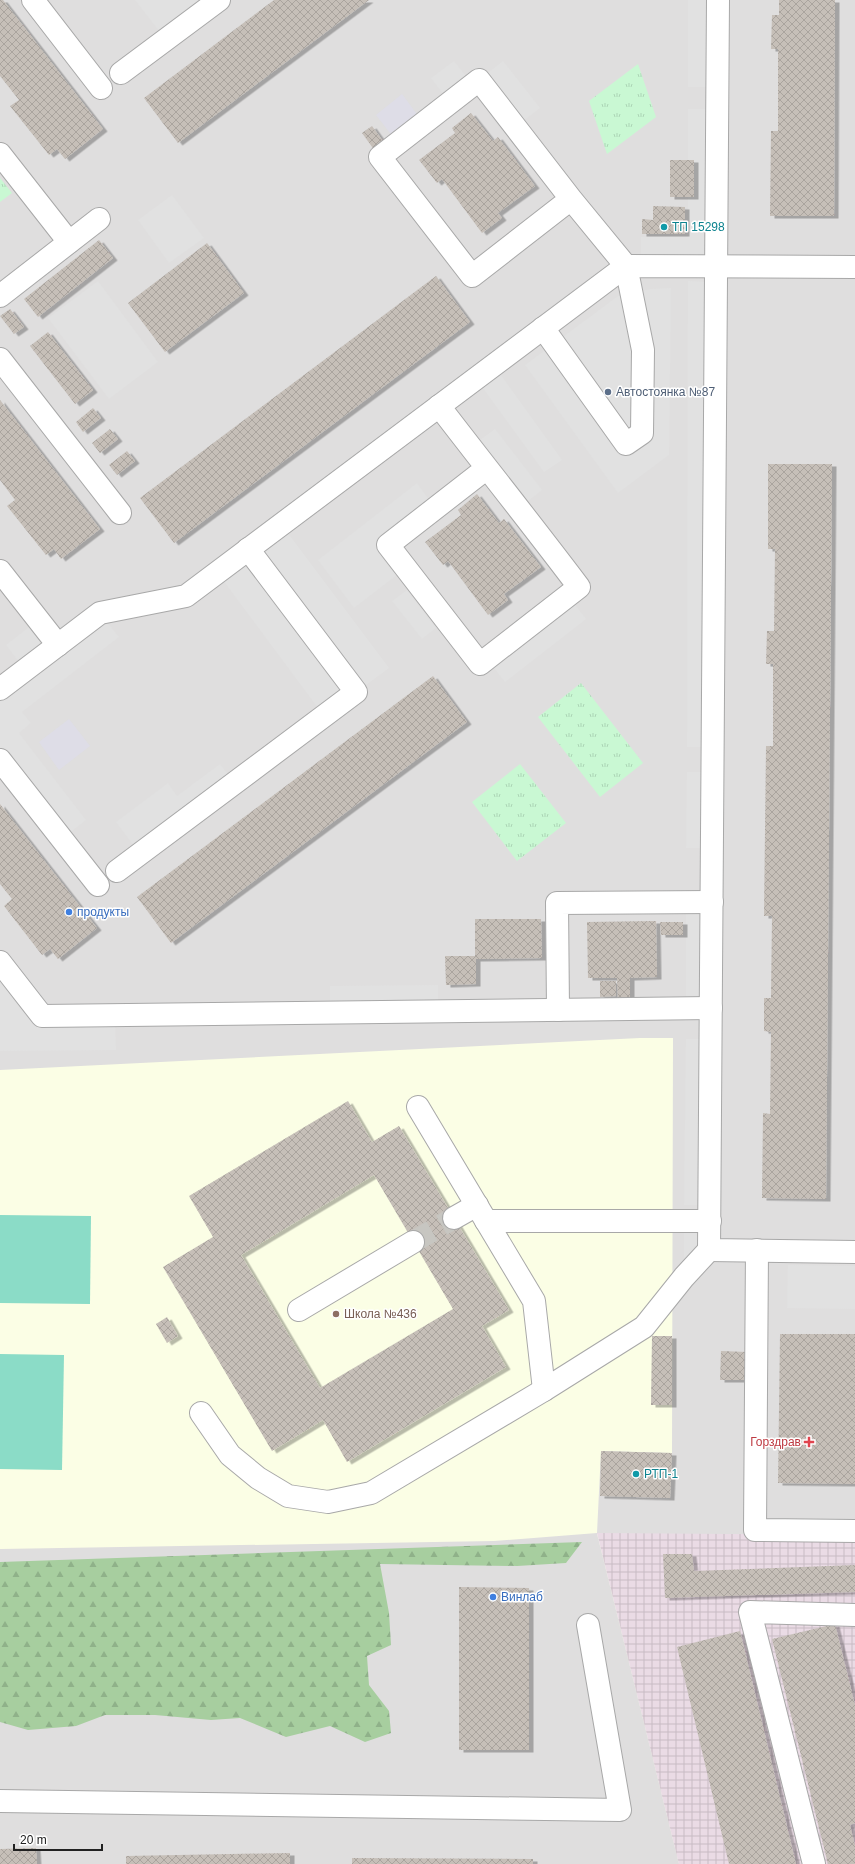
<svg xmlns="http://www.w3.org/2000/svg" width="855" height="1864" viewBox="0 0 855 1864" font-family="Helvetica,sans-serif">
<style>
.residential{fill:#dfdede}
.industrial{fill:url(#industrial-grid)}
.education{fill:#fbfee5}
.forest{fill:url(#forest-firs)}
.park{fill:url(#park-tufts)}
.pitch{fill:#8bdcc7}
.parking{fill:#e1e1e1}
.plaza{fill:#dedde7}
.building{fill:url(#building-cross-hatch);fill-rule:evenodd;filter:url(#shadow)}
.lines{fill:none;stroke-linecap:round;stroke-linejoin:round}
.minor-tunnel{stroke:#c7c6c1;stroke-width:22;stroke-dasharray:22 11;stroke-linecap:butt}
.minor-casing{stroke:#a8a8a8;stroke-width:24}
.minor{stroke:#fff;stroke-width:22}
.culture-dot{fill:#0f9aa8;stroke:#fff;stroke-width:1.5}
.service-dot{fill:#5c6f8a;stroke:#fff;stroke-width:1.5}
.shop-dot{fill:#3f7fe0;stroke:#fff;stroke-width:1.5}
.education-dot{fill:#8d6e63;stroke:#fff;stroke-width:1.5}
.health-dot{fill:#e0444e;stroke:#fff;stroke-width:1.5}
.labels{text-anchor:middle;stroke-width:3;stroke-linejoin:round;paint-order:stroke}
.culture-label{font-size:12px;fill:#0d838f;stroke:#fff;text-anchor:start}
.service-label{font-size:12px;fill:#4e5e75;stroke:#fff;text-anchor:start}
.shop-label{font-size:12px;fill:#366cbe;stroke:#fff;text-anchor:start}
.education-label{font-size:12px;fill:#785e54;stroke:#fff;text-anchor:start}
.health-label{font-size:12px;fill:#be3a42;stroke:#fff;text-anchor:end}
</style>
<defs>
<pattern id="industrial-grid" width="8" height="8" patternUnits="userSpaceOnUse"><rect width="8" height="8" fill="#eadbe5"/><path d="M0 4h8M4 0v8" fill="none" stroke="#c8bcc4"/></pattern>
<pattern id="forest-firs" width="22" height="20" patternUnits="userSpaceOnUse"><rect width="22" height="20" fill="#a7ce9f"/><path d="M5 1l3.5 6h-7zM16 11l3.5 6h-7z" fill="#8fb189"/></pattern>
<pattern id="park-tufts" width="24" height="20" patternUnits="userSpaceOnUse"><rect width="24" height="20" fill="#c9f8d3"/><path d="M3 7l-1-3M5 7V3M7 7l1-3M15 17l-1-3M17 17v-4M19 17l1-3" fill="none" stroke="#acd4b5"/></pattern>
<pattern id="building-cross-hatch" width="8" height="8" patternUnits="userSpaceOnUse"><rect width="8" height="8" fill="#c6bfb8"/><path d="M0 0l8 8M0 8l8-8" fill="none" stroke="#aaa49e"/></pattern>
<filter id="shadow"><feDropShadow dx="4.5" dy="2.5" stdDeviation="0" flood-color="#0004"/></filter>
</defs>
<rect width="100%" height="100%" fill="#f1efe9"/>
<!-- residential -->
<polygon class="residential" points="0,0 855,0 855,1535 597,1534 679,1864 0,1864"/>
<!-- industrial -->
<polygon class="industrial" points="597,1533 855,1535 855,1864 679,1864"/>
<!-- education -->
<polygon class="education" points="640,1038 673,1038 672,1453 601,1451 597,1533 494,1541 0,1549 0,1070"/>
<!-- forest -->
<polygon class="forest" points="582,1542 566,1563 517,1566 380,1564 389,1613 391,1645 367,1656 369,1685 389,1711 391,1733 365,1742 330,1726 286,1737 240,1718 211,1720 155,1715 105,1715 76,1726 28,1730 0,1722 0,1562"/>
<!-- park -->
<g class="park">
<polygon points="638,64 656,117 607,154 589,101"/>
<polygon points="0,178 12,193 0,202"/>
<polygon points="581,683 643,763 600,797 538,717"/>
<polygon points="520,764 566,823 517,861 472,802"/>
</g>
<!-- pitch -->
<g class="pitch">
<polygon points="0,1215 91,1216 90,1304 0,1303"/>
<polygon points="0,1354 64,1355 62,1470 0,1469"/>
</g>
<!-- parking -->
<g class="parking">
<polygon points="135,0 219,0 166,40"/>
<polygon points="688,0 718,0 717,87 688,87"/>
<polygon points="454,61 473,85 450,103 431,78"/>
<polygon points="503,61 540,108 515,127 479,80"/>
<polygon points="688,109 717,109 717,267 641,266 641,237 688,237"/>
<polygon points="172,195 204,238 169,263 138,220"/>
<polygon points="98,281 158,362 109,399 48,318"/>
<polygon points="688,281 708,282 705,747 687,747"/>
<polygon points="671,288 669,455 618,493 525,365 618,296 651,289"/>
<polygon points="498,371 562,460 544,472 480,384"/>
<polygon points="495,429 542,490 528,501 480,440"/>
<polygon points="417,483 435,508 388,545 406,568 354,608 318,560"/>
<polygon points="281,524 389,668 324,716 217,572"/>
<polygon points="407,590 436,628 422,639 392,601"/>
<polygon points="572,601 586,619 505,682 491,664"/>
<polygon points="100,613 119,637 22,712 31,723 19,733 86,820 62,839 0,760 0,689 25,670 6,645 38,620 57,645"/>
<polygon points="220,764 235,783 140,854 116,822 168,783 177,796"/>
<polygon points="687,772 706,772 705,848 686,848"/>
<polygon points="686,909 703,910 703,1003 686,1003"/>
<polygon points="0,962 42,1016 115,1015 116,1050 0,1051"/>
<polygon points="438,985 438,1011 330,1013 330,986"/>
<polygon points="686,1039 703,1039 702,1205 684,1205"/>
<rect x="684" y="1233" width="17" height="44"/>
<polygon points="788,1265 855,1266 855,1309 787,1308"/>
</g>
<!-- plaza -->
<g class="plaza">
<polygon points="402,94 419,117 393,137 376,115"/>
<polygon points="69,719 90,746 59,770 39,742"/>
</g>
<!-- building -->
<g class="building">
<polygon points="0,0 3,0 103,129 65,159 57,149 49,155 10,106 19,100 0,76"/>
<polygon points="274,0 369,0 178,143 144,98"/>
<polygon points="779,0 835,0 834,216 770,216 771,131 778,131 778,49 771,49 772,15 779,15"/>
<polygon points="471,113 493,141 498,137 535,186 498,213 502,218 482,233 442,179 437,183 419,160 455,133 452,128"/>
<polygon points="372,126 385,144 375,151 362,133"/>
<rect x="670" y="160" width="24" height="37"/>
<polygon points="653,206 685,207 685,234 642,234 642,219 653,220"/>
<polygon points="99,240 113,258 38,317 24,299"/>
<polygon points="207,243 244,293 165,352 128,303"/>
<polygon points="436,276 470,322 174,543 140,498"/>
<polygon points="10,309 24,327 14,334 0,316"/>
<polygon points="48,332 93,390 75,404 30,346"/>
<polygon points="0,400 100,529 61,559 54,549 46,555 7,506 15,500 0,480"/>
<polygon points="93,408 101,418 83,432 76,422"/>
<polygon points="110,429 118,439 100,453 92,443"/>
<polygon points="127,451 135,461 117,475 109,465"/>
<polygon points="768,464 832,464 826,1199 762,1198 763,1113 770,1114 771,1032 764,1031 764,998 771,998 772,916 764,916 766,746 773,746 773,664 766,664 767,631 774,631 775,549 768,549"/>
<polygon points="477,494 499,523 504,519 541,567 504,594 508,600 488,615 448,561 443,565 425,542 461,515 458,510"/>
<polygon points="433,676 467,722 171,943 137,897"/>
<polygon points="0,804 97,928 58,959 50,949 42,955 4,906 12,899 0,884"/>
<polygon points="475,919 541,919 542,958 476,959 476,984 446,985 445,956 475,956"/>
<polygon points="656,921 657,977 630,978 630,1001 618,1001 617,978 588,978 587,922"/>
<polygon points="660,922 683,922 683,935 661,935"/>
<polygon points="600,981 616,981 616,996 600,997"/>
<path d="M348,1101L372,1142L399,1126L509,1310L482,1326L506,1367L347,1462L323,1420L272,1451L163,1267L213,1237L189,1196ZM374,1175L453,1309L320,1388L241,1255Z"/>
<polygon points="167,1317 178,1336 167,1343 156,1324"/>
<polygon points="780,1334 855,1334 855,1484 778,1483"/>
<polygon points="652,1336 672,1336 672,1405 651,1405"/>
<polygon points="721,1351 747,1352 747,1380 720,1380"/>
<polygon points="601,1451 672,1453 670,1498 600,1496"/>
<polygon points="663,1554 692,1554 694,1571 855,1565 855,1592 665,1598"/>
<polygon points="459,1587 529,1588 529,1750 459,1750"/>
<polygon points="835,1624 855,1705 855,1823 850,1825 855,1846 855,1864 828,1864 772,1639"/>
<polygon points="740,1631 796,1864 729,1864 677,1647"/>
<polygon points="36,1848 37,1864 0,1864 0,1849"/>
<polygon points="290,1853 290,1864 126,1864 126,1856"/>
<polygon points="352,1858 533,1859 533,1864 352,1864"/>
</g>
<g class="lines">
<!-- minor-tunnel -->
<polyline class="minor-tunnel" points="413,1242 454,1218"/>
<defs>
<g id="minor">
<polyline points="33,0 101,88"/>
<polyline points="718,0 709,1250 855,1252"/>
<polyline points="121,73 219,0"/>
<polyline points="0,154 69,242"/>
<polyline points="0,296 99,219"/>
<polyline points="543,328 626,444 642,433 643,350 626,266 571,199 472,276 380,157 479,80 571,199"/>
<polyline points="0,359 120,513"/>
<path d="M439,406C485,466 533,526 579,587L480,664L388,545L487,468"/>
<polyline points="0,571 58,645"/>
<polyline points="0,689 100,613 186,596 626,266 855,267"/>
<polyline points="0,760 98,885"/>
<polyline points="117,871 356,692 248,549"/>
<polyline points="0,962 42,1016 711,1008"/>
<polyline points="558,1010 557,903 712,902"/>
<polyline points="418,1107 534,1301 544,1390"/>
<polyline points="454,1218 477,1205"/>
<polyline points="486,1221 710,1221"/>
<polyline points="757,1250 755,1530 855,1531"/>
<polyline points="299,1310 413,1242"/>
<polyline points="201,1413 230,1455 258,1478 288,1496 328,1502 371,1493 544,1390 644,1327 684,1277 709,1250"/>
<polyline points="0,1801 620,1810 588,1625"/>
<polyline points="814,1864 750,1612 855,1615"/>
</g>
</defs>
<!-- minor casing -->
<use href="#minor" class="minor-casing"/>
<!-- minor -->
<use href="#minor" class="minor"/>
</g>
<!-- markers -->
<g class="culture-dot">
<circle cx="664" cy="227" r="4"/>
<circle cx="636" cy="1474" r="4"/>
</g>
<circle class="service-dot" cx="608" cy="392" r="4"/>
<g class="shop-dot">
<circle cx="69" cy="912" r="4"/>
<circle cx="493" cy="1597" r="4"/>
</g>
<circle class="education-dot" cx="336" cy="1314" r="4"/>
<path class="health-dot" d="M807 1436h4v4h4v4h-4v4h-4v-4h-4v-4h4z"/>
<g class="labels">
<!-- culture labels -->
<g class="culture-label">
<text x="672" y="231">ТП 15298</text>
<text x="644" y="1478">РТП-1</text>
</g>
<!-- service labels -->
<g class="service-label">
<text x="616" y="396">Автостоянка №87</text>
</g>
<!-- shop labels -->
<g class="shop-label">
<text x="77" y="916">продукты</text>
<text x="501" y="1601">Винлаб</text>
</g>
<!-- education labels -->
<g class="education-label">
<text x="344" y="1318">Школа №436</text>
</g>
<!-- health labels -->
<g class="health-label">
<text x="801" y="1446">Горздрав</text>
</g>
</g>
<!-- scale -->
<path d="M14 1844v6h88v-6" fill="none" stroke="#212121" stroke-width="2"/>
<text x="20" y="1844" font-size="12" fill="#212121" stroke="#ffffff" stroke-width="3" paint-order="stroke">20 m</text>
</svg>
